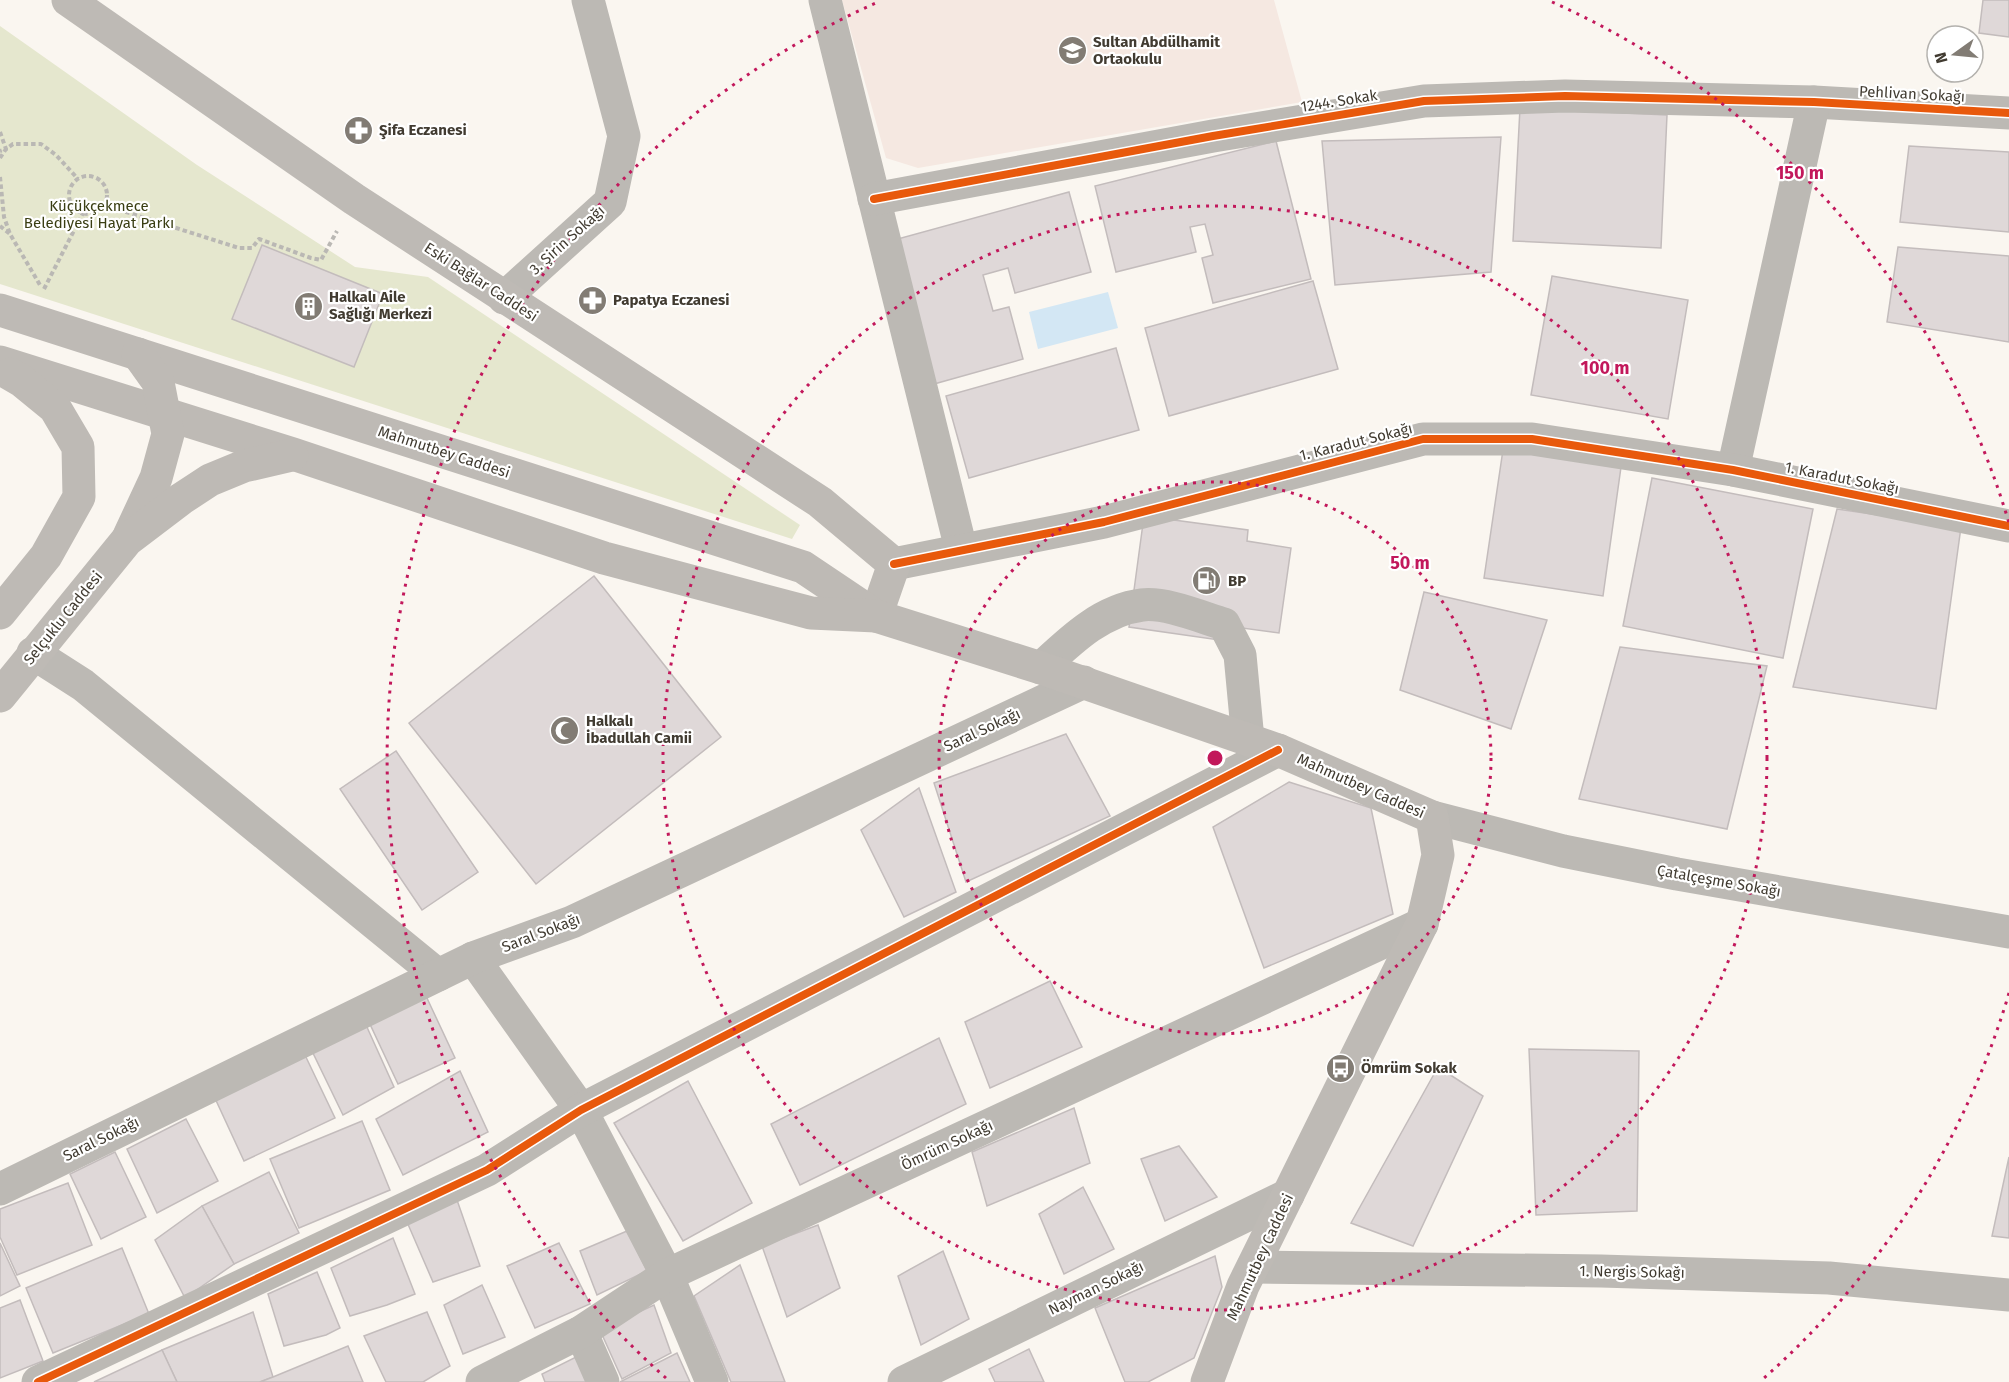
<svg xmlns="http://www.w3.org/2000/svg" width="2009" height="1382" viewBox="0 0 2009 1382" font-family="'Fira Sans',sans-serif">
<style>
.education{fill:#f5e8e1}
.green{fill:#e5e7ce}
.water{fill:#d3e7f4}
.building{fill:#dfd8d8;stroke:#c3bcbc;stroke-width:1.5}
.lines{fill:none;stroke-linecap:round;stroke-linejoin:round}
.path{stroke:#bab8b4;stroke-width:4;stroke-dasharray:4.5 3;stroke-linecap:butt}
.minor{stroke:#bcb9b4;stroke-width:33}
.major{stroke:#bebab5;stroke-width:33}
.cycleway-casing{stroke:#fff;stroke-width:11}
.cycleway{stroke:#e8590c;stroke-width:8}
.ring{fill:none;stroke:#c2185b;stroke-width:3;stroke-dasharray:3 6}
.labels{text-anchor:middle;stroke-width:4.5;stroke-linejoin:round;paint-order:stroke}
.poi-label{font-size:15px;font-weight:bold;fill:#413b31;stroke:#fff;text-anchor:start}
.street-label{font-size:15px;fill:#413b31;stroke:#fff}
.park-label{font-size:15px;fill:#3a3e13;stroke:#fff}
.centre{fill:#c2185b;stroke:#fff;stroke-width:3}
.ring-label{font-size:18px;text-anchor:middle;font-weight:bold;fill:#c2185b;stroke:#fff;stroke-width:4.5;stroke-linejoin:round;paint-order:stroke}
</style>
<rect width="100%" height="100%" fill="#faf6f0"/>
<!-- education -->
<polygon class="education" points="842,0 1274,0 1302,102 918,168 886,158"/>
<!-- green -->
<polygon class="green" points="0,26 197,165 355,267 428,277 800,525 792,539 0,284"/>
<!-- water -->
<polygon class="water" points="1108,292 1118,328 1038,349 1029,312"/>
<!-- building -->
<g class="building">
<polygon points="1983,0 2009,0 2009,37 1979,33"/>
<polygon points="1520,108 1667,115 1661,248 1513,241"/>
<polygon points="1501,137 1491,272 1335,285 1322,141"/>
<polygon points="1276,141 1311,279 1213,303 1202,258 1213,255 1205,224 1190,227 1196,252 1116,272 1095,186"/>
<polygon points="1909,146 2009,152 2009,232 1900,222"/>
<polygon points="1069,192 1091,272 1015,293 1008,268 983,275 993,311 1009,307 1023,359 934,384 894,240"/>
<polygon points="262,245 383,294 354,367 232,319"/>
<polygon points="1898,247 2009,256 2009,342 1887,322"/>
<polygon points="1552,276 1688,300 1668,419 1531,395"/>
<polygon points="1313,281 1338,369 1169,416 1145,328"/>
<polygon points="1116,348 1139,430 969,478 946,396"/>
<polygon points="1504,443 1622,460 1603,596 1484,578"/>
<polygon points="1652,478 1813,509 1783,658 1623,626"/>
<polygon points="1837,509 1961,527 1936,709 1793,687"/>
<polygon points="1144,516 1248,530 1247,541 1291,548 1279,633 1235,627 1233,642 1129,627"/>
<polygon points="594,576 721,737 536,884 409,723"/>
<polygon points="1424,592 1547,620 1511,729 1400,690"/>
<polygon points="1620,647 1767,666 1727,829 1579,799"/>
<polygon points="1066,734 1110,816 966,882 934,783"/>
<polygon points="396,751 478,872 422,910 340,789"/>
<polygon points="1289,782 1371,808 1393,914 1264,968 1213,827"/>
<polygon points="919,788 956,892 904,917 861,830"/>
<polygon points="1050,981 1082,1047 990,1088 965,1022"/>
<polygon points="426,996 455,1058 398,1084 369,1022"/>
<polygon points="366,1025 394,1087 343,1115 312,1051"/>
<polygon points="939,1038 966,1104 800,1185 771,1124"/>
<polygon points="1529,1049 1639,1051 1637,1211 1536,1215"/>
<polygon points="304,1053 335,1118 244,1161 214,1096"/>
<polygon points="1438,1067 1483,1096 1413,1246 1351,1223"/>
<polygon points="460,1071 488,1132 403,1175 376,1119"/>
<polygon points="688,1081 752,1203 683,1241 614,1123"/>
<polygon points="1074,1108 1090,1163 987,1206 972,1152"/>
<polygon points="186,1119 218,1181 157,1213 127,1149"/>
<polygon points="362,1121 390,1190 299,1228 270,1159"/>
<polygon points="1179,1146 1217,1197 1165,1221 1141,1159"/>
<polygon points="115,1152 146,1217 101,1239 70,1174"/>
<polygon points="2009,1157 2009,1238 1992,1236"/>
<polygon points="269,1172 299,1233 234,1264 202,1206"/>
<polygon points="68,1183 92,1245 17,1275 0,1237 0,1209"/>
<polygon points="1083,1187 1114,1249 1064,1274 1039,1214"/>
<polygon points="457,1200 480,1266 433,1282 407,1222"/>
<polygon points="202,1206 234,1264 185,1298 155,1240"/>
<polygon points="818,1225 840,1288 787,1317 762,1246"/>
<polygon points="627,1231 647,1271 597,1295 580,1251"/>
<polygon points="393,1238 415,1294 387,1305 350,1316 331,1268"/>
<polygon points="0,1243 20,1286 0,1296"/>
<polygon points="559,1243 590,1304 535,1328 507,1266"/>
<polygon points="122,1248 149,1314 53,1353 26,1288"/>
<polygon points="943,1251 969,1319 921,1345 898,1276"/>
<polygon points="1215,1256 1222,1287 1194,1358 1148,1382 1125,1382 1095,1308"/>
<polygon points="740,1265 785,1382 731,1382 694,1296"/>
<polygon points="317,1272 340,1328 326,1335 284,1346 268,1294"/>
<polygon points="482,1285 505,1337 463,1354 444,1305"/>
<polygon points="20,1300 43,1361 0,1378 0,1308"/>
<polygon points="654,1305 671,1353 622,1379 600,1330"/>
<polygon points="253,1312 273,1377 260,1382 177,1382 162,1350"/>
<polygon points="427,1312 450,1366 423,1382 386,1382 364,1336"/>
<polygon points="348,1346 363,1382 260,1382 273,1377"/>
<polygon points="1029,1349 1044,1382 995,1382 989,1369"/>
<polygon points="162,1350 177,1382 94,1382"/>
<polygon points="677,1353 690,1382 620,1382"/>
<polygon points="578,1356 589,1382 545,1382 542,1374"/>
</g>
<g class="lines">
<!-- path -->
<g class="path">
<polyline points="0,132 6,149 0,151"/>
<polyline points="0,158 6,149 13,144 41,144 56,155 78,179"/>
<circle cx="88" cy="195" r="19"/>
<polyline points="0,177 4,217 10,234 40,285"/>
<polyline points="104,205 239,248 252,248 259,239 311,258 321,260 337,231"/>
<polyline points="0,226 10,234"/>
<polyline points="44,289 83,213"/>
</g>
<!-- minor -->
<g class="minor">
<polyline points="825,0 961,549"/>
<polyline points="874,199 1213,136 1424,101 1565,96 1814,102 2009,113"/>
<polyline points="504,298 610,202 624,136 588,0"/>
<polyline points="1733,470 1814,102"/>
<polyline points="894,564 1104,522 1423,439 1532,439 1733,470 2009,526"/>
<polyline points="33,653 83,685 438,975"/>
<path d="M1041,668C1069,642 1101,610 1142,605C1165,602 1201,617 1224,624L1240,655L1248,740"/>
<polyline points="1432,817 1563,851 1677,874 2009,932"/>
<polyline points="473,958 581,1110 667,1275 712,1382"/>
<polyline points="0,1189 473,958 572,922 1084,682"/>
<polyline points="1253,1267 1601,1271 1829,1278 2009,1295"/>
<polyline points="581,1332 603,1382"/>
<polyline points="38,1382 487,1170 581,1110 1278,750"/>
<polyline points="482,1382 581,1332 667,1275 1422,924"/>
<polyline points="904,1382 1288,1195"/>
</g>
<!-- major -->
<g class="major">
<polyline points="68,0 354,199 820,502 894,564 876,616"/>
<polyline points="0,310 803,567 876,616"/>
<polyline points="0,362 293,454 604,558 811,613 876,616 1041,668 1278,750 1432,817 1438,855 1422,924 1243,1286 1207,1382"/>
<polyline points="129,536 156,478 168,434 158,382 138,354"/>
<polyline points="0,613 46,556 79,497 78,447 55,408 22,381 10,374"/>
<polyline points="0,696 127,540 181,499 210,480 244,466 292,455"/>
</g>
<defs>
<g id="cycleway">
<polyline points="874,199 1213,136 1424,101 1565,96 1814,102 2009,113"/>
<polyline points="894,564 1104,522 1423,439 1532,439 1733,470 2009,526"/>
<polyline points="38,1382 487,1170 581,1110 1278,750"/>
</g>
</defs>
<!-- cycleway casing -->
<use href="#cycleway" class="cycleway-casing"/>
<!-- cycleway -->
<use href="#cycleway" class="cycleway"/>
</g>
<!-- distance rings -->
<g class="ring">
<circle cx="1215" cy="758" r="276"/>
<circle cx="1215" cy="758" r="552"/>
<path d="M2009 993A828 828 0 0 1 1764 1378M666 1378A828 828 0 0 1 878 2M1552 2A828 828 0 0 1 2009 523"/>
</g>
<!-- icons -->
<defs>
<symbol id="school-disc" viewBox="-11 -11 22 22"><circle r="9.5" fill="#827c74" stroke="#fff"/><path d="M0-5L7-2L0 1L-7-2ZM-4 1L0 2.5L4 1V4Q0 6-4 4Z" fill="#fff"/></symbol>
<symbol id="pharmacy-disc" viewBox="-11 -11 22 22"><circle r="9.5" fill="#827c74" stroke="#fff"/><path d="M-2-6h4v4h4v4h-4v4h-4v-4h-4v-4h4Z" fill="#fff"/></symbol>
<symbol id="building-disc" viewBox="-11 -11 22 22"><circle r="9.5" fill="#827c74" stroke="#fff"/><path d="M-4-6H4V6H1V3H-1V6H-4ZM-2.5-4.3h1.7v1.8h-1.7ZM.8-4.3h1.7v1.8H.8ZM-2.5-1h1.7V.8h-1.7ZM.8-1h1.7V.8H.8Z" fill="#fff"/></symbol>
<symbol id="fuel-disc" viewBox="-11 -11 22 22"><circle r="9.5" fill="#827c74" stroke="#fff"/><path d="M-5.5-6h7V0h2V4h1.3V-2.5L3-4.5l.8-.8L6-3V5H2.5V1h-1V6h-7ZM-4.2-4.7v3.2H.2V-4.7Z" fill="#fff"/></symbol>
<symbol id="mosque-disc" viewBox="-11 -11 22 22"><circle r="9.5" fill="#827c74" stroke="#fff"/><path d="M3.5-4.9A6 6 0 1 0 3.5 4.9A5 5 0 1 1 3.5-4.9Z" fill="#fff"/></symbol>
<symbol id="bus-disc" viewBox="-11 -11 22 22"><circle r="9.5" fill="#827c74" stroke="#fff"/><path d="M-5-6H5V4H4V6H2V4H-2V6H-4V4H-5ZM-3.5-4V0h7V-4ZM-3.5 1.2v1.5H-2V1.2ZM2 1.2v1.5H3.5V1.2Z" fill="#fff"/></symbol>
</defs>
<g fill-rule="evenodd">
<use href="#school-disc" x="1056" y="34" width="33" height="33"/>
<use href="#pharmacy-disc" x="342" y="114" width="33" height="33"/>
<use href="#pharmacy-disc" x="576" y="284" width="33" height="33"/>
<use href="#building-disc" x="292" y="290" width="33" height="33"/>
<use href="#fuel-disc" x="1190" y="564" width="33" height="33"/>
<use href="#mosque-disc" x="548" y="714" width="33" height="33"/>
<use href="#bus-disc" x="1324" y="1052" width="33" height="33"/>
</g>
<g class="labels">
<!-- poi labels -->
<g class="poi-label">
<text x="1093" y="47">Sultan Abdülhamit<tspan x="1093" dy="17">Ortaokulu</tspan></text>
<text x="379" y="135">Şifa Eczanesi</text>
<text x="329" y="302">Halkalı Aile<tspan x="329" dy="17">Sağlığı Merkezi</tspan></text>
<text x="613" y="305">Papatya Eczanesi</text>
<text x="1228" y="586">BP</text>
<text x="586" y="726">Halkalı<tspan x="586" dy="17">İbadullah Camii</tspan></text>
<text x="1361" y="1073">Ömrüm Sokak</text>
</g>
<!-- street labels -->
<g class="street-label">
<text transform="translate(1912 94) rotate(3)" y="5">Pehlivan Sokağı</text>
<text transform="translate(1339 101) rotate(-9)" y="5">1244. Sokak</text>
<text transform="translate(567 240) rotate(-42)" y="5">3. Şirin Sokağı</text>
<text transform="translate(481 282) rotate(33)" y="5">Eski Bağlar Caddesi</text>
<text transform="translate(1356 442) rotate(-14)" y="5">1. Karadut Sokağı</text>
<text transform="translate(444 452) rotate(18)" y="5">Mahmutbey Caddesi</text>
<text transform="translate(1842 478) rotate(11)" y="5">1. Karadut Sokağı</text>
<text transform="translate(63 618) rotate(-51)" y="5">Selçuklu Caddesi</text>
<text transform="translate(982 730) rotate(-25)" y="5">Saral Sokağı</text>
<text transform="translate(1361 786) rotate(24)" y="5">Mahmutbey Caddesi</text>
<text transform="translate(1719 881) rotate(10)" y="5">Çatalçeşme Sokağı</text>
<text transform="translate(541 933) rotate(-21)" y="5">Saral Sokağı</text>
<text transform="translate(101 1139) rotate(-26)" y="5">Saral Sokağı</text>
<text transform="translate(947 1145) rotate(-25)" y="5">Ömrüm Sokağı</text>
<text transform="translate(1260 1257) rotate(-65)" y="5">Mahmutbey Caddesi</text>
<text transform="translate(1632 1272) rotate(1)" y="5">1. Nergis Sokağı</text>
<text transform="translate(1096 1288) rotate(-26)" y="5">Nayman Sokağı</text>
</g>
<!-- park labels -->
<g class="park-label">
<text x="99" y="211">Küçükçekmece<tspan x="99" dy="17">Belediyesi Hayat Parkı</tspan></text>
</g>
</g>
<circle cx="1215" cy="758" r="9" class="centre"/>
<g class="ring-label">
<text x="1800" y="179">150 m</text>
<text x="1605" y="374">100 m</text>
<text x="1410" y="569">50 m</text>
</g>
<!-- north arrow -->
<g transform="translate(1955 54) rotate(255)"><circle r="28" fill="#ffffff" stroke="#b3b1ad" stroke-width="1.5"/>
<path d="M0-4.5L10 22L0 15L-10 22Z" fill="#827c74"/>
<text y="-9" font-size="16" font-weight="bold" text-anchor="middle" fill="#413b31">N</text>
</g>
</svg>
